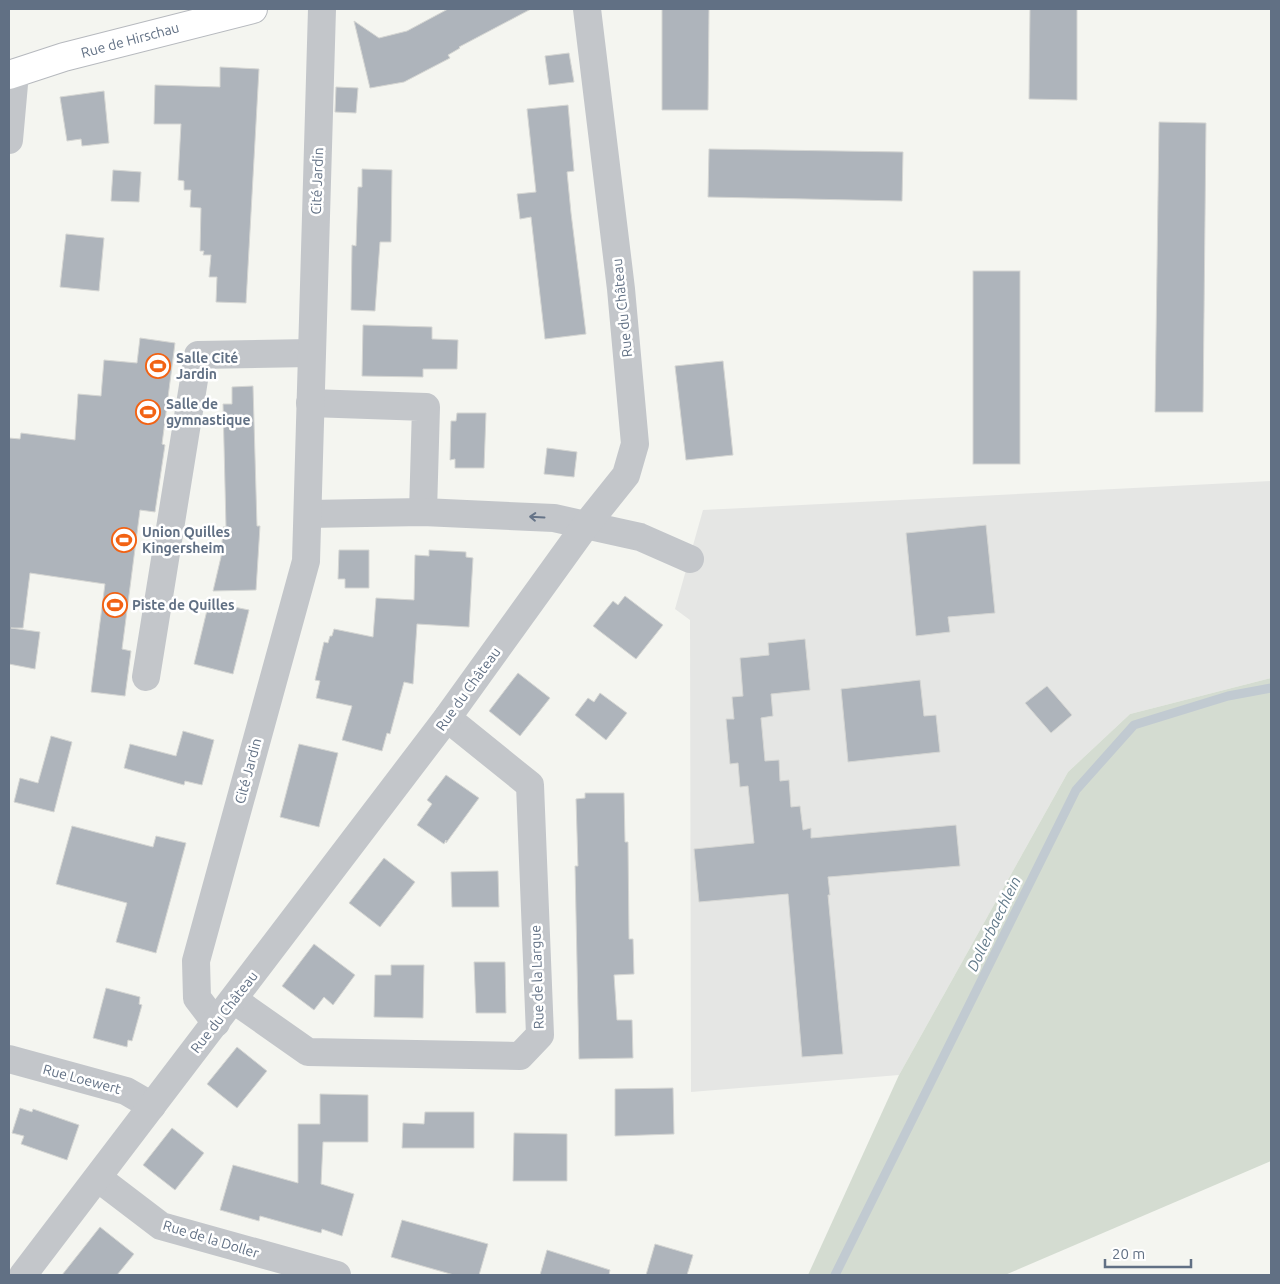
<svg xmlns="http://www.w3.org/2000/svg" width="1280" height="1284" viewBox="0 0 1280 1284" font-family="Ubuntu,sans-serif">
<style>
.built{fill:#e5e6e4}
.green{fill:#d4dcd1}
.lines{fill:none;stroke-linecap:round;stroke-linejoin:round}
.stream{stroke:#c1cad1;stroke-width:9}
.building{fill:#aeb4bb;stroke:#d5d6d3}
.major-casing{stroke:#b6b9be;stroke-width:30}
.minor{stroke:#c3c6ca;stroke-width:28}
.major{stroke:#fff;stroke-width:28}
.oneway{stroke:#667488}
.labels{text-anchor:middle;stroke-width:5;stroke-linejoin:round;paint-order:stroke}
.street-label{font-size:14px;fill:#617084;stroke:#fff}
.poi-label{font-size:14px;font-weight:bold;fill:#617084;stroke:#fff;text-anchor:start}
.water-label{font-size:15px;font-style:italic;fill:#617989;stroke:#fff}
</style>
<rect width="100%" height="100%" fill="#f4f5f0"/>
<!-- built -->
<polygon class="built" points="1271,481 1271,678 1130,714 1068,772 899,1075 691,1092 690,620 675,609 703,510"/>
<!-- green -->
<polygon class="green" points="1271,678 1271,1161 1005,1275 808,1275 899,1075 1068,772 1130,714"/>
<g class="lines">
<!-- stream -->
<polyline class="stream" points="835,1275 1076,790 1134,725 1228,696 1271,688"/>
</g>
<!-- building -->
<g class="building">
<polygon points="448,9 531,9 459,47 460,48 448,55 450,58 404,82 370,88 354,21 379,38 407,31"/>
<polygon points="662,9 709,9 708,110 662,110"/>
<polygon points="1030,9 1077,9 1077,100 1029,99"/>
<polygon points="569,53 574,82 549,85 545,56"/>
<polygon points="220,67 259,69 246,303 216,302 217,277 209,277 211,255 203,255 204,251 200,251 201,208 190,207 191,190 184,190 184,181 178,180 181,124 154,124 155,85 220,87"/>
<polygon points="336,87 358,88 356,113 335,112"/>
<polygon points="104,91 109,143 82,146 81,139 67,141 60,97"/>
<polygon points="568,105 574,171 567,172 571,213 586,334 545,339 531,217 520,219 517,194 536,192 527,109"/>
<polygon points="1159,122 1206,123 1203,412 1155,412"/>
<polygon points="709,149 903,152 902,201 708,197"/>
<polygon points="362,169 392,170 391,242 380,242 375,311 351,310 352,245 356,246 358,187 362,187"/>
<polygon points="113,170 141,172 139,202 111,201"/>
<polygon points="66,234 104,238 99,291 60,287"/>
<rect x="973" y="271" width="47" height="193"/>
<polygon points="363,325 432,327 432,339 458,340 457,369 423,369 423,377 362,376"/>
<polygon points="140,338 175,343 162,444 165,445 155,512 140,510 122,649 131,651 125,696 91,692 105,584 30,573 23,628 11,628 40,632 35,669 9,664 9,438 20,439 21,433 75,440 78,394 101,396 104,360 137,363"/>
<polygon points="723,361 733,455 686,460 675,366"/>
<polygon points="253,386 257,526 260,526 256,590 213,591 221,557 223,527 226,527 223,404 232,404 232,387"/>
<polygon points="457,413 486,413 484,468 455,468 455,459 450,460 451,421 456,421"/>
<polygon points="547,448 577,452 574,477 544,474"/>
<polygon points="986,525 995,613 948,617 950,632 916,636 906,533"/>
<polygon points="339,550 369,550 369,588 345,588 345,579 338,579"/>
<polygon points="429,550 466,552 466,557 473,558 469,627 417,624 413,684 404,682 390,734 387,733 382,751 342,740 352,706 316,698 320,681 315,680 324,642 328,643 330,636 332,636 334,629 373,637 376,598 414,600 415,555 429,556"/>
<polygon points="625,596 663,625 636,659 593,626 613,601 618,605"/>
<polygon points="209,602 249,610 233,674 194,664"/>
<polygon points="805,639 810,690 771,694 773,716 761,718 765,761 779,760 780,781 789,780 791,807 800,806 803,830 811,828 811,838 956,825 960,866 828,877 830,895 828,895 843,1054 802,1057 788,894 699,902 694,849 754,843 748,786 740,787 738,763 730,764 726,719 734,719 732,697 743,696 740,658 769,655 768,643"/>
<polygon points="518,673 550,698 520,736 489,711"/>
<polygon points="920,680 924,716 936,715 940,752 848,762 841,689"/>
<polygon points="1047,686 1072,715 1051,733 1025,703"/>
<polygon points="600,693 627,713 606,740 575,715 588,698 594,702"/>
<polygon points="183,731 214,740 202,785 185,781 184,785 124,768 130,744 176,756"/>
<polygon points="51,736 72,742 54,812 14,802 20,778 38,783"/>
<polygon points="299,744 338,753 319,827 280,817"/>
<polygon points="446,775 479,798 446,843 446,840 444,844 417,825 432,804 427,800"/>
<polygon points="585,793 624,793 625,842 628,842 629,939 633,939 634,974 614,975 617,1020 632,1020 633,1058 579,1059 575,866 578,866 576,799 585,798"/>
<polygon points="72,826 153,847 156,836 186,843 156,953 116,942 127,903 56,884"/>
<polygon points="384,858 415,882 380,927 349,903"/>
<polygon points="498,871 499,907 452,907 451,872"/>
<polygon points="314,944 355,975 333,1005 324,997 314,1010 282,986"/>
<polygon points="474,962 505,962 506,1013 476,1013"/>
<polygon points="391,965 424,965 423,1018 374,1017 375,975 391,975"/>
<polygon points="106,988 140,997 139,1004 142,1005 132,1041 128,1040 127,1047 93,1038"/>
<polygon points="237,1047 267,1071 237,1108 207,1084"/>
<polygon points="673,1088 674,1134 615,1136 615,1089"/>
<polygon points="320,1094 368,1095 368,1142 323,1142 321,1184 354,1194 342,1236 322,1229 321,1233 260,1216 259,1221 220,1210 233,1165 298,1183 298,1124 320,1124"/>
<polygon points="20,1108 32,1112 33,1109 79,1125 67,1160 21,1144 24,1136 12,1133"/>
<polygon points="425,1112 474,1112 474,1148 402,1148 403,1123 424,1124"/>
<polygon points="172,1128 204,1153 175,1190 143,1165"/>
<polygon points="514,1133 567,1134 567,1181 513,1181"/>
<polygon points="402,1220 488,1244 479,1275 454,1275 391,1257"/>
<polygon points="100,1227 134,1254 117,1275 62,1275"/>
<polygon points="655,1244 693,1255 687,1275 646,1275"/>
<polygon points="547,1250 610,1270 609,1275 540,1275"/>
</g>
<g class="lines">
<defs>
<polyline id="major" points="9,75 64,57 253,9"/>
</defs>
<!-- major casing -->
<use href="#major" class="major-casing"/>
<!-- minor -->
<g class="minor">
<polyline points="9,140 15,73"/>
<polyline points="310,403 426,407 423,512"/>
<polyline points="308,514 423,512 554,518 640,537 690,559"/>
<polyline points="146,677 198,355 311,353"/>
<polyline points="234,1000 308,1052 520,1056 540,1035 530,785 447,718"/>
<polyline points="216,1023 197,998 196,961 306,561 322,9"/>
<polyline points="9,1059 126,1091 152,1106"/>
<polyline points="98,1178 161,1226 337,1275"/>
<polyline points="23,1275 447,718 586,525 626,475 635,444 621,289 587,9"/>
</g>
<!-- major -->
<use href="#major" class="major"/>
</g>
<!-- one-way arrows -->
<defs><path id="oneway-shaft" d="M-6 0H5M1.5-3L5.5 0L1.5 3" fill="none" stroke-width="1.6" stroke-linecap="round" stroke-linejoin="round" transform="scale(1.25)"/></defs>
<use class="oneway" href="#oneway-shaft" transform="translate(537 517) rotate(-177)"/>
<!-- icons -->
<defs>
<symbol id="stadium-ring" viewBox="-11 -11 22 22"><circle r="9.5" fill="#fff" stroke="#f26213" stroke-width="1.5"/><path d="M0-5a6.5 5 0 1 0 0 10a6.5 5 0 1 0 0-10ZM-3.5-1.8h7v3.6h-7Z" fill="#f26213"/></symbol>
</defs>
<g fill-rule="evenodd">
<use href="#stadium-ring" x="144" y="352" width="28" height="28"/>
<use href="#stadium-ring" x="134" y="398" width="28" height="28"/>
<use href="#stadium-ring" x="110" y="526" width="28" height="28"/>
<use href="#stadium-ring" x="101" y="591" width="28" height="28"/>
</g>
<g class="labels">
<!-- street labels -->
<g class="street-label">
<text transform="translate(130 40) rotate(-15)" y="5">Rue de Hirschau</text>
<text transform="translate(317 181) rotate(-88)" y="5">Cité Jardin</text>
<text transform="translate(622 308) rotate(-96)" y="5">Rue du Château</text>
<text transform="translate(468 689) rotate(-54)" y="5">Rue du Château</text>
<text transform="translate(248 771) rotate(-75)" y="5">Cité Jardin</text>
<text transform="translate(537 977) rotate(-92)" y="5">Rue de la Largue</text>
<text transform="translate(224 1012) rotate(-52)" y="5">Rue du Château</text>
<text transform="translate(82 1079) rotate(15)" y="5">Rue Loewert</text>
<text transform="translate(211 1239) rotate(17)" y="5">Rue de la Doller</text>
</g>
<!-- poi labels -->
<g class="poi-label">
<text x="176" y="363">Salle Cité<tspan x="176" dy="16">Jardin</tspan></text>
<text x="166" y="409">Salle de<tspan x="166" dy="16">gymnastique</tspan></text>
<text x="142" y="537">Union Quilles<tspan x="142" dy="16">Kingersheim</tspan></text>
<text x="132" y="610">Piste de Quilles</text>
</g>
<!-- water labels -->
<g class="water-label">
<text transform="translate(994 924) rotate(-64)" y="5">Dollerbaechlein</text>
</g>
</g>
<!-- border -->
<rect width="1280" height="1284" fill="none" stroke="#617084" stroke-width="20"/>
<!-- scale -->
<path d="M1105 1259v8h86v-8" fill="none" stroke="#617084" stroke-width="2.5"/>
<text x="1112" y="1259" font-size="15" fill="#617084" stroke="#ffffff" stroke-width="4" paint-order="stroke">20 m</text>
</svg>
